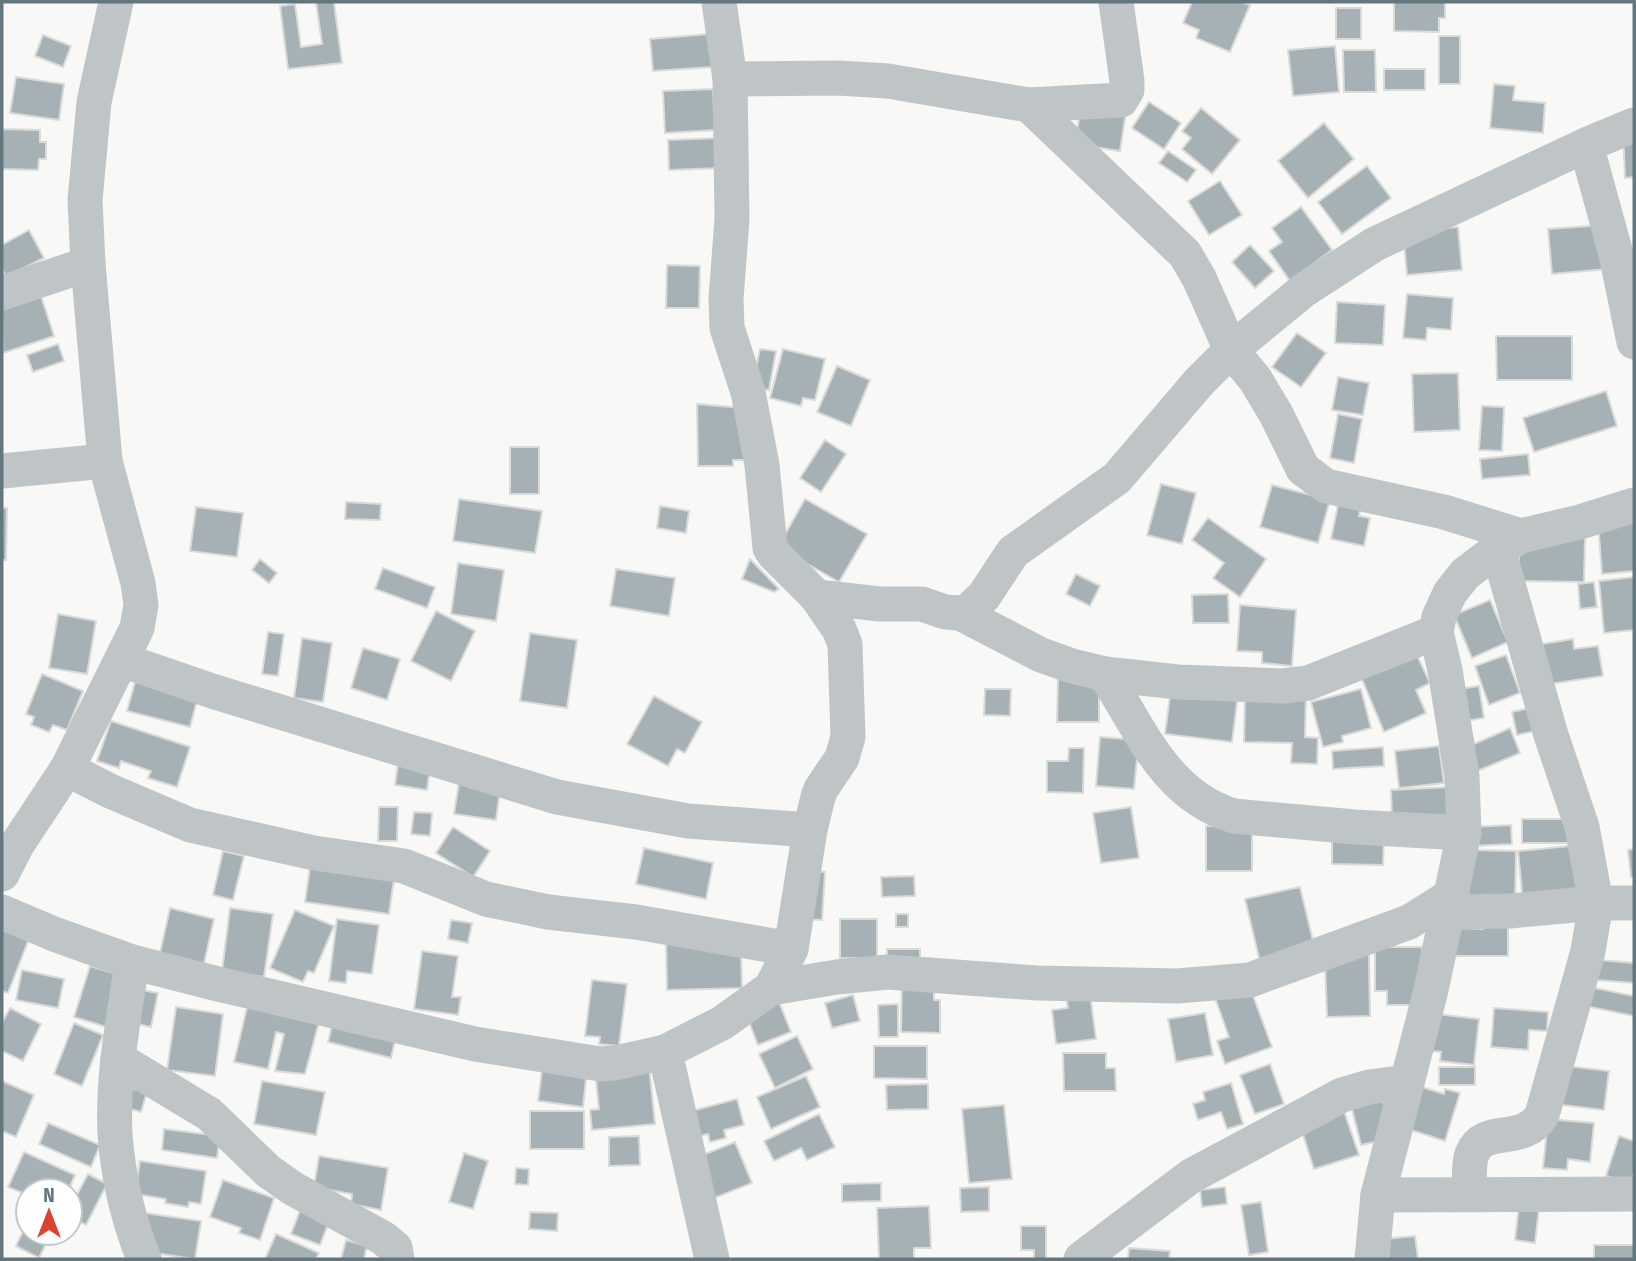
<svg xmlns="http://www.w3.org/2000/svg" width="1636" height="1261" viewBox="0 0 1636 1261" font-family="'Fira Sans Condensed',sans-serif">
<style>
.building{fill:#a6b1b5;stroke:#dadad8;stroke-width:2}
.lines{fill:none;stroke-linecap:round;stroke-linejoin:round}
.street{stroke:#bfc5c7;stroke-width:35}
</style>
<rect width="100%" height="100%" fill="#f8f8f6"/>
<!-- building -->
<g class="building">
<polygon points="316,2 334,2 342,63 288,69 280,6 295,4 301,47 322,44"/>
<polygon points="1192,2 1241,2 1250,5 1230,52 1196,38 1199,30 1183,23"/>
<polygon points="1394,2 1445,2 1445,18 1439,18 1439,32 1394,31"/>
<rect x="1336" y="8" width="25" height="31"/>
<polygon points="709,34 712,67 653,71 650,39"/>
<polygon points="43,35 71,46 63,67 35,56"/>
<rect x="1439" y="36" width="21" height="48"/>
<polygon points="1335,46 1339,92 1293,96 1288,50"/>
<polygon points="1343,50 1375,50 1376,92 1344,92"/>
<rect x="1384" y="69" width="41" height="21"/>
<polygon points="16,77 64,84 59,120 10,113"/>
<polygon points="1494,84 1515,86 1513,100 1545,103 1543,133 1490,128"/>
<polygon points="713,89 715,130 665,133 663,91"/>
<polygon points="1149,102 1181,123 1164,149 1132,128"/>
<polygon points="1081,105 1126,112 1120,151 1075,144"/>
<polygon points="1201,108 1240,140 1212,174 1182,149 1191,138 1182,131"/>
<polygon points="1324,123 1354,159 1308,198 1278,161"/>
<polygon points="2,129 40,130 40,142 46,142 46,159 39,159 38,170 2,169"/>
<polygon points="1623,130 1634,130 1634,177 1625,178"/>
<polygon points="720,138 722,168 669,170 668,140"/>
<polygon points="1168,151 1196,170 1187,182 1159,163"/>
<polygon points="1367,166 1391,198 1342,234 1318,202"/>
<polygon points="1220,181 1242,215 1209,235 1188,201"/>
<polygon points="1301,207 1332,250 1290,281 1269,251 1282,242 1272,228"/>
<polygon points="1604,225 1607,269 1552,274 1548,229"/>
<polygon points="1458,227 1462,270 1407,275 1403,232"/>
<polygon points="29,230 44,258 6,277 2,269 2,245"/>
<polygon points="1250,245 1274,271 1255,288 1232,262"/>
<polygon points="667,265 700,266 699,308 666,308"/>
<polygon points="1407,294 1453,298 1451,330 1427,328 1426,340 1403,338"/>
<polygon points="41,296 54,336 3,353 2,308"/>
<polygon points="1337,302 1385,305 1383,345 1335,343"/>
<polygon points="1297,333 1326,353 1301,387 1272,367"/>
<polygon points="1496,336 1572,336 1572,380 1497,380"/>
<polygon points="58,344 64,361 33,372 27,355"/>
<polygon points="760,349 776,351 769,390 752,387"/>
<polygon points="783,349 825,359 815,400 803,398 801,406 770,398"/>
<polygon points="837,366 870,380 851,426 817,412"/>
<polygon points="1458,373 1460,430 1414,432 1412,374"/>
<polygon points="1338,377 1369,383 1363,415 1332,410"/>
<polygon points="1606,391 1617,426 1534,452 1523,418"/>
<polygon points="697,404 743,408 745,460 733,460 733,466 698,466"/>
<polygon points="1482,406 1504,407 1502,451 1479,450"/>
<polygon points="1338,414 1362,419 1354,463 1330,458"/>
<polygon points="825,440 846,454 821,492 800,478"/>
<rect x="510" y="447" width="29" height="47"/>
<polygon points="1528,454 1530,475 1482,479 1480,459"/>
<polygon points="1161,484 1196,493 1182,544 1147,535"/>
<polygon points="1272,485 1330,500 1318,543 1260,527"/>
<polygon points="459,499 542,511 535,553 453,541"/>
<polygon points="805,499 867,534 839,582 778,547"/>
<polygon points="1339,500 1361,504 1359,516 1370,518 1364,546 1331,539"/>
<polygon points="346,502 381,504 380,520 345,519"/>
<polygon points="660,506 689,511 686,533 657,528"/>
<polygon points="196,507 243,513 237,557 190,551"/>
<polygon points="2,508 7,508 6,560 2,560"/>
<polygon points="1208,518 1266,559 1240,597 1213,578 1224,563 1192,540"/>
<polygon points="1634,518 1634,571 1602,574 1598,521"/>
<polygon points="1519,536 1585,537 1584,582 1519,581"/>
<polygon points="260,559 277,573 269,583 252,570"/>
<polygon points="750,559 779,589 774,592 742,579"/>
<polygon points="458,563 504,570 496,621 451,614"/>
<polygon points="383,568 435,587 427,608 375,589"/>
<polygon points="616,569 675,578 669,616 610,606"/>
<polygon points="1076,574 1100,586 1090,606 1066,594"/>
<polygon points="1634,577 1634,630 1604,633 1599,581"/>
<polygon points="1594,582 1597,607 1580,609 1578,584"/>
<polygon points="1228,594 1229,623 1193,623 1192,595"/>
<polygon points="1490,600 1508,642 1472,658 1454,615"/>
<polygon points="1240,605 1296,610 1292,666 1262,663 1262,652 1237,651"/>
<polygon points="436,611 475,631 451,681 411,661"/>
<polygon points="58,614 96,621 87,674 49,668"/>
<polygon points="268,632 284,634 278,676 262,674"/>
<polygon points="530,633 577,640 567,708 520,701"/>
<polygon points="302,638 332,643 323,702 294,698"/>
<polygon points="1573,639 1574,649 1598,646 1603,676 1549,684 1542,644"/>
<polygon points="363,648 400,659 387,700 351,688"/>
<polygon points="1416,653 1430,683 1416,690 1426,713 1384,732 1361,677"/>
<polygon points="1506,655 1520,693 1489,705 1475,666"/>
<polygon points="42,674 83,691 67,730 53,725 49,732 31,725 34,717 26,714"/>
<polygon points="1058,677 1099,677 1099,722 1057,722"/>
<polygon points="135,682 198,697 190,727 127,711"/>
<polygon points="1479,686 1484,718 1464,721 1459,689"/>
<polygon points="1171,688 1238,695 1232,742 1165,734"/>
<polygon points="985,689 1011,689 1010,716 984,715"/>
<polygon points="1361,689 1371,728 1342,736 1343,742 1323,747 1311,702"/>
<polygon points="1245,693 1306,695 1305,737 1318,738 1317,764 1291,763 1292,743 1244,742"/>
<polygon points="654,696 702,722 685,753 677,749 668,766 627,744"/>
<polygon points="1530,708 1535,731 1517,735 1512,712"/>
<polygon points="111,721 190,747 177,787 148,778 151,771 121,761 119,768 97,761"/>
<polygon points="1510,728 1520,753 1475,772 1465,748"/>
<polygon points="1100,737 1139,740 1134,789 1096,786"/>
<polygon points="1439,746 1444,783 1399,788 1395,751"/>
<polygon points="1383,747 1384,766 1333,769 1332,751"/>
<polygon points="1069,748 1084,748 1083,793 1047,792 1047,761 1068,761"/>
<polygon points="399,756 431,760 427,790 395,785"/>
<polygon points="460,776 501,782 496,820 454,814"/>
<polygon points="1450,787 1452,817 1392,820 1391,790"/>
<polygon points="379,807 398,807 397,841 378,841"/>
<polygon points="1131,807 1139,858 1101,863 1093,813"/>
<polygon points="414,812 432,813 430,836 411,834"/>
<rect x="1522" y="819" width="49" height="24"/>
<polygon points="1511,825 1512,844 1469,846 1468,827"/>
<rect x="1206" y="826" width="46" height="45"/>
<polygon points="453,827 490,851 473,877 436,853"/>
<polygon points="1332,837 1384,838 1383,865 1332,864"/>
<polygon points="1580,845 1585,895 1523,902 1518,851"/>
<polygon points="644,848 713,863 706,899 636,884"/>
<polygon points="1634,849 1634,877 1631,877 1628,850"/>
<polygon points="1469,850 1516,851 1515,902 1468,902"/>
<polygon points="223,851 244,856 233,900 213,895"/>
<polygon points="311,860 395,872 389,914 305,902"/>
<polygon points="805,870 825,872 822,920 802,919"/>
<polygon points="914,876 915,896 882,897 881,877"/>
<polygon points="1300,887 1315,949 1260,962 1245,899"/>
<polygon points="170,908 214,919 202,972 158,962"/>
<polygon points="230,908 273,914 264,977 222,971"/>
<polygon points="295,910 334,926 314,973 308,971 303,982 270,968"/>
<rect x="896" y="914" width="12" height="13"/>
<polygon points="337,919 379,925 372,974 347,971 346,983 329,981"/>
<rect x="840" y="919" width="37" height="39"/>
<polygon points="451,920 472,923 468,943 448,939"/>
<polygon points="1483,920 1508,921 1508,956 1448,956 1458,928 1483,929"/>
<polygon points="2,925 30,936 8,993 2,991"/>
<polygon points="666,939 741,954 742,988 667,990"/>
<polygon points="1375,947 1422,947 1421,1005 1387,1005 1387,991 1375,991"/>
<rect x="887" y="949" width="33" height="18"/>
<polygon points="422,951 458,956 452,997 461,997 458,1015 414,1009"/>
<polygon points="1369,954 1370,1016 1327,1017 1325,962"/>
<polygon points="1587,959 1634,963 1634,983 1585,979"/>
<polygon points="90,966 123,976 107,1027 74,1017"/>
<polygon points="22,970 64,979 58,1008 16,1000"/>
<polygon points="902,977 934,978 934,1000 940,1000 940,1033 901,1032"/>
<polygon points="592,980 627,984 619,1046 599,1044 600,1037 585,1036"/>
<polygon points="1248,982 1272,1047 1225,1064 1217,1041 1229,1037 1214,995"/>
<polygon points="1580,985 1634,996 1634,1016 1576,1004"/>
<polygon points="141,990 158,993 151,1027 134,1023"/>
<polygon points="1090,994 1096,1039 1056,1044 1052,1010 1068,1008 1066,997"/>
<polygon points="250,995 322,1011 305,1074 275,1071 284,1034 276,1032 268,1069 234,1062"/>
<polygon points="853,995 860,1021 832,1028 825,1003"/>
<polygon points="777,997 791,1032 758,1045 744,1009"/>
<polygon points="898,1004 898,1037 879,1037 878,1005"/>
<polygon points="176,1007 223,1014 215,1076 167,1070"/>
<polygon points="10,1008 41,1024 23,1061 2,1051 2,1023"/>
<polygon points="1494,1008 1548,1012 1547,1031 1529,1030 1528,1050 1491,1047"/>
<polygon points="335,1013 398,1028 391,1058 328,1042"/>
<polygon points="1205,1013 1213,1055 1176,1062 1168,1019"/>
<polygon points="1436,1014 1479,1019 1474,1065 1440,1061 1441,1052 1431,1051"/>
<polygon points="74,1023 103,1035 82,1086 54,1074"/>
<polygon points="797,1036 813,1069 775,1088 759,1054"/>
<polygon points="874,1046 927,1046 927,1079 874,1078"/>
<polygon points="1063,1053 1106,1053 1106,1068 1115,1068 1116,1091 1064,1091"/>
<polygon points="543,1063 587,1069 583,1107 538,1101"/>
<polygon points="1270,1064 1284,1104 1255,1114 1240,1075"/>
<polygon points="649,1066 655,1124 592,1130 590,1110 599,1109 595,1071"/>
<polygon points="1567,1066 1609,1071 1604,1110 1562,1105"/>
<rect x="1439" y="1067" width="36" height="18"/>
<polygon points="806,1076 820,1107 771,1129 757,1097"/>
<polygon points="2,1081 34,1095 16,1137 2,1131"/>
<polygon points="262,1081 325,1092 316,1135 254,1124"/>
<polygon points="1231,1083 1243,1124 1227,1129 1221,1112 1198,1120 1193,1104 1205,1100 1203,1092"/>
<polygon points="928,1084 928,1109 887,1110 886,1085"/>
<polygon points="1418,1086 1444,1094 1445,1089 1460,1093 1445,1141 1405,1128"/>
<polygon points="125,1087 147,1092 141,1112 120,1106"/>
<polygon points="1382,1097 1392,1138 1361,1145 1351,1105"/>
<polygon points="737,1099 744,1125 724,1130 726,1138 710,1142 708,1134 687,1139 680,1114"/>
<polygon points="1004,1105 1012,1179 969,1183 962,1109"/>
<rect x="530" y="1111" width="54" height="38"/>
<polygon points="1344,1111 1359,1155 1314,1169 1300,1125"/>
<polygon points="819,1114 835,1147 807,1160 801,1148 774,1161 764,1141"/>
<polygon points="1548,1119 1594,1123 1590,1162 1568,1159 1567,1170 1543,1168"/>
<polygon points="48,1123 100,1145 91,1167 39,1144"/>
<polygon points="164,1129 220,1136 217,1158 162,1150"/>
<polygon points="639,1136 640,1165 609,1166 609,1137"/>
<polygon points="1619,1136 1634,1141 1634,1172 1631,1183 1606,1176"/>
<polygon points="735,1142 752,1183 709,1200 693,1159"/>
<polygon points="24,1152 75,1175 68,1191 28,1191 28,1195 8,1187"/>
<polygon points="464,1153 488,1161 473,1209 449,1202"/>
<polygon points="319,1156 388,1168 381,1210 351,1204 352,1194 314,1187"/>
<polygon points="140,1161 206,1171 201,1204 189,1202 188,1207 165,1203 166,1199 135,1194"/>
<polygon points="516,1168 529,1169 528,1185 515,1184"/>
<polygon points="88,1174 107,1184 86,1225 70,1216 70,1208"/>
<polygon points="223,1180 274,1198 260,1240 239,1233 241,1228 210,1217"/>
<polygon points="881,1183 881,1201 842,1202 842,1184"/>
<polygon points="989,1187 989,1211 961,1212 960,1188"/>
<polygon points="1225,1187 1227,1204 1202,1207 1200,1190"/>
<polygon points="1261,1202 1268,1252 1249,1255 1241,1205"/>
<polygon points="303,1203 332,1214 320,1245 291,1234"/>
<polygon points="1519,1205 1539,1208 1535,1243 1515,1240"/>
<polygon points="929,1206 931,1248 914,1248 914,1259 879,1259 877,1208"/>
<polygon points="530,1212 558,1213 557,1231 529,1229"/>
<polygon points="145,1213 201,1221 195,1259 147,1252"/>
<polygon points="28,1221 28,1233 51,1233 39,1258 16,1246"/>
<polygon points="1021,1226 1046,1226 1046,1259 1034,1259 1034,1250 1021,1250"/>
<polygon points="276,1234 319,1253 316,1259 265,1259"/>
<polygon points="1415,1236 1418,1259 1379,1259 1383,1239"/>
<polygon points="346,1240 367,1246 364,1259 341,1259"/>
<rect x="1594" y="1245" width="40" height="14"/>
<polygon points="1129,1248 1170,1251 1169,1259 1128,1259"/>
</g>
<g class="lines">
<!-- street -->
<g class="street">
<polyline points="730,79 838,78 888,81 1029,105 1121,100 1127,90 1127,81 1116,2"/>
<polyline points="1029,105 1185,254 1199,278 1231,350 1255,379 1276,414 1303,469 1326,486 1444,512 1521,536"/>
<polyline points="1586,145 1616,254 1634,342"/>
<polyline points="2,293 88,264"/>
<polyline points="2,471 105,461"/>
<polyline points="817,597 880,604 922,604 945,612 960,613 967,612 984,596 1013,552 1117,478 1199,382 1231,350 1304,290 1375,244 1586,145 1634,125"/>
<polyline points="960,613 1041,655 1072,666 1105,674 1178,682 1283,686 1308,683 1436,632"/>
<polyline points="122,660 212,691 557,797 688,821 810,830"/>
<path d="M1105,674C1140,729 1166,796 1234,816L1355,827L1464,833"/>
<polyline points="67,769 110,791 190,825 314,853 404,866 486,899 548,912 636,922 791,949"/>
<polyline points="2,874 18,843 67,769 137,628 141,605 138,583 105,461 88,264 85,200 94,102 116,2"/>
<polyline points="2,912 54,934 132,962 218,984 475,1044 600,1064 615,1063 665,1052 722,1023 771,988 791,949 810,830 818,797 821,789 842,758 848,737 845,644 839,629 817,597 774,554 770,548 762,465 748,392 727,328 726,299 732,219 730,79 719,2"/>
<polyline points="1447,912 1510,911 1596,903 1634,903"/>
<path d="M132,962C124,1018 112,1076 115,1134C118,1177 128,1219 144,1259"/>
<polyline points="771,988 837,977 888,972 1037,983 1177,986 1250,980 1409,922 1449,897"/>
<polyline points="665,1052 712,1259"/>
<polyline points="118,1059 209,1114 268,1171 292,1188 383,1238 395,1248 397,1259"/>
<path d="M1469,1193C1470,1181 1468,1165 1472,1154C1484,1123 1523,1147 1542,1115L1588,951L1596,903L1582,827L1551,735L1498,549"/>
<polyline points="1378,1195 1634,1194"/>
<polyline points="1081,1259 1191,1176 1342,1095 1369,1087 1407,1082"/>
<polyline points="1372,1259 1378,1195 1431,990 1464,833 1462,776 1445,670 1436,632 1439,617 1450,593 1465,574 1498,549 1521,536 1580,522 1634,505"/>
</g>
</g>
<!-- border -->
<rect width="1636" height="1261" fill="none" stroke="#64777f" stroke-width="7"/>
<!-- north arrow -->
<g transform="translate(49 1212)"><circle r="33" fill="#ffffff" stroke="#c1c9cc" stroke-width="2"/>
<path d="M0-5L12 26L0 18L-12 26Z" fill="#dd4231"/>
<text y="-10" font-size="19" font-weight="bold" text-anchor="middle" fill="#64777f">N</text>
</g>
</svg>
